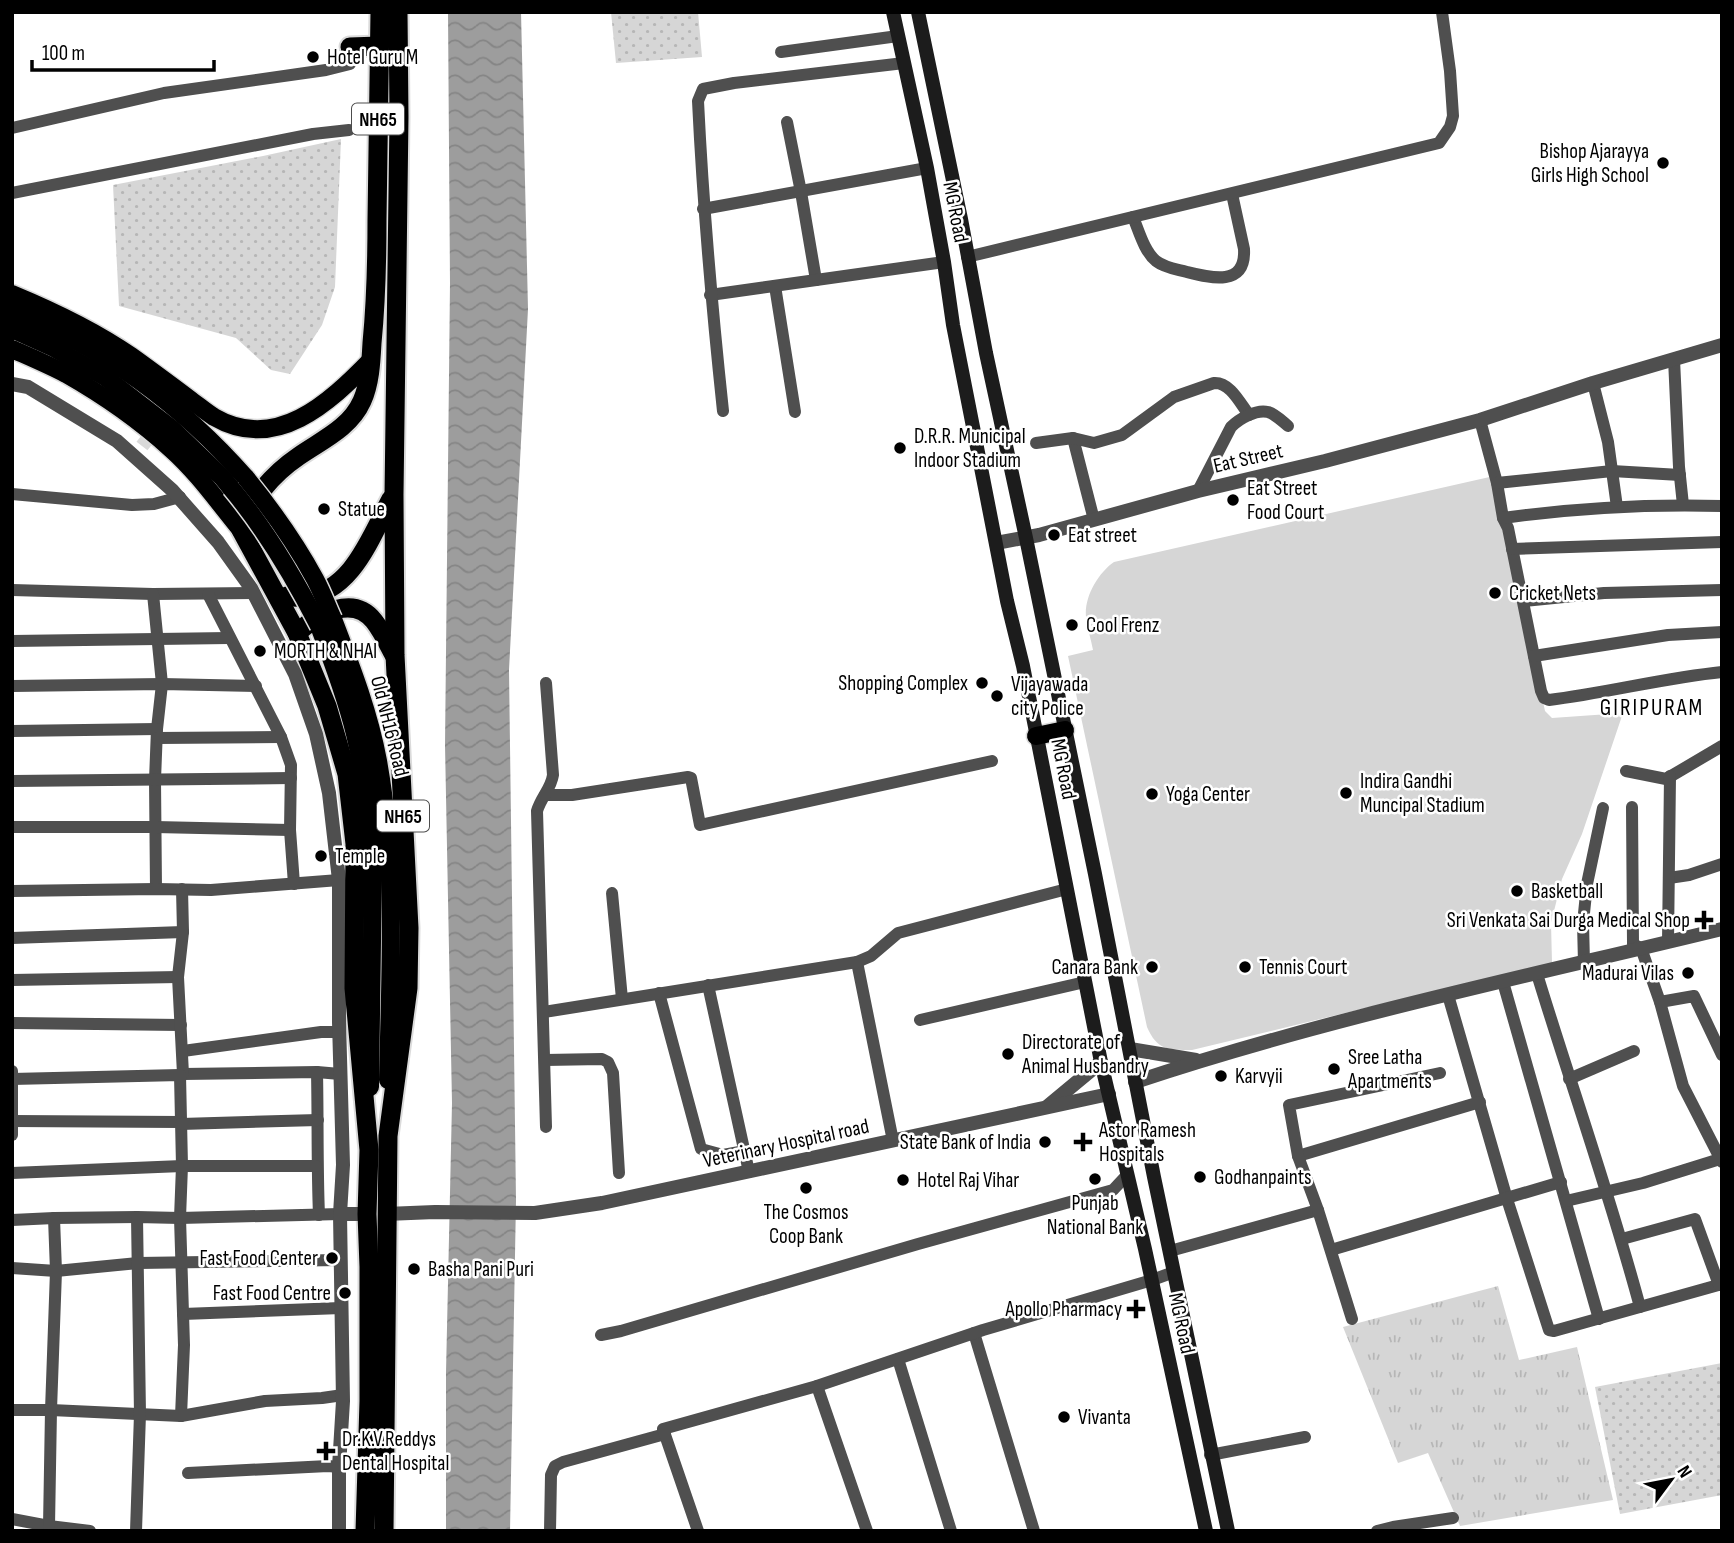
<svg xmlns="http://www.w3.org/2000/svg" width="1734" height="1543" viewBox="0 0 1734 1543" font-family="'Sofia Sans Condensed',sans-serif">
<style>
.grass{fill:url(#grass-dots)}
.park{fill:url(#park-tufts)}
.pitch{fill:#d6d6d6}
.water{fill:url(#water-waves)}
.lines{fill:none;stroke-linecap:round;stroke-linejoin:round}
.tertiary-tunnel{stroke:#d9d9d9;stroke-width:14;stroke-dasharray:14 7;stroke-linecap:butt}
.primary-casing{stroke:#dbdbdb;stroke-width:21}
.trunk-casing{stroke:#dbdbdb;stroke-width:23}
.minor{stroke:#4f4f4f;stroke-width:12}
.tertiary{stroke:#4f4f4f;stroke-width:14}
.secondary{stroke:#1c1c1c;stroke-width:14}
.primary{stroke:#000;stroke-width:18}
.trunk{stroke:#000;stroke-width:19}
.primary-bridge-casing{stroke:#dbdbdb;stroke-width:21;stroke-linecap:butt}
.primary-bridge{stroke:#000;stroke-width:18}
.poi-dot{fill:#000;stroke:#fff;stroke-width:2.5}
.labels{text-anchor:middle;stroke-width:5;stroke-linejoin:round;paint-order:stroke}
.shield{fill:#fff;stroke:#4c4c4c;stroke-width:2}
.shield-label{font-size:19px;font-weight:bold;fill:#000}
.poi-label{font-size:21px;fill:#000;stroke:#fff;text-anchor:start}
.street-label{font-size:21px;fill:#000;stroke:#fff}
.neighbourhood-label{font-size:23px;letter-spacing:2px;fill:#000;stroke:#fff}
</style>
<defs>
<pattern id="grass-dots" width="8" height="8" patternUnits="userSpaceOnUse" patternTransform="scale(1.75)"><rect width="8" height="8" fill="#d6d6d6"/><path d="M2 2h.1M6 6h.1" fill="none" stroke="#b6b6b6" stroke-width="1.8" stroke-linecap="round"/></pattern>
<pattern id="park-tufts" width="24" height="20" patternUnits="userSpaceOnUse" patternTransform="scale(1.75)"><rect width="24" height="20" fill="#d6d6d6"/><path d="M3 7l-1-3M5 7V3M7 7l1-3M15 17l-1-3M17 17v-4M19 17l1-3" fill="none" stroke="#b6b6b6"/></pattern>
<pattern id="water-waves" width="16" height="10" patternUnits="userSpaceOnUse" patternTransform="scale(1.75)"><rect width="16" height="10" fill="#9d9d9d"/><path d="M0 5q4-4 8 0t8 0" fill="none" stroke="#858585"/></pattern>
</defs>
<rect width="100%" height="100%" fill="#fff"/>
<!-- grass -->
<g class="grass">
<polygon points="611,12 698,12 702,57 616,63"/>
<polygon points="341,139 335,287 322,325 290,374 271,370 236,338 119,306 113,185 263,156"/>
<polygon points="1722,1363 1722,1495 1620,1514 1595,1387"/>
</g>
<!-- park -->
<polygon class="park" points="1498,1286 1519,1360 1577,1347 1613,1500 1460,1526 1428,1453 1398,1463 1343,1327"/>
<!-- pitch -->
<path class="pitch" d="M1494,476L1545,711L1552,718L1623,713L1582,834L1562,879L1551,923L1552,963L1192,1050C1168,1050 1157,1050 1147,1027L1068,656L1093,650C1091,639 1087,628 1086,617C1084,597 1098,573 1114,562Z"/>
<!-- water -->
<polygon class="water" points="448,12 521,12 528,309 509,670 516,1200 510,1531 446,1531 446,1373 452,1103 445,745 450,283"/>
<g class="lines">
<!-- tertiary-tunnel -->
<polyline class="tertiary-tunnel" points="142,446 157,427"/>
<defs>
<g id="primary">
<path d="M12,294C53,311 95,331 131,356C152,371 172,386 192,401C199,406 206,412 214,417C276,453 329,403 371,360"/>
<path d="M12,311C102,346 182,405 246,478"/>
<polyline points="12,329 52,347 105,377 171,428 222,477 231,488"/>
<path d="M12,349C30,357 49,365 66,374C103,395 139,420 171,449C197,472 218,502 241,530"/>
<path d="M333,619C351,666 369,712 378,761C397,866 390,974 388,1080"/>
<path d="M319,626C333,662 346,697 355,734C366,779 370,824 373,869L370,1087"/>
<polyline points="1036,736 1065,730"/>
</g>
<g id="trunk">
<polyline points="350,47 379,46"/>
<path d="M287,596C293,598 297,597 303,597C352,593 371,536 391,499"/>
<path d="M297,633C318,614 353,594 374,621C382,631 388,644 394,655"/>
<path d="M365,1531L369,1401V1267L367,1214L369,1150L354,988L355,844L347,774L327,706L297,633L241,530C249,500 274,473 299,456C322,440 350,428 362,401C370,383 371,362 372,343C376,302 377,262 377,220C378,151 379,82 380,12"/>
<polyline points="384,1531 388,1136 408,988 409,928 395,655 394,495 399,117 398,12"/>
</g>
</defs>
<!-- primary casing -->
<use href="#primary" class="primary-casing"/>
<!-- trunk casing -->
<use href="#trunk" class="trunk-casing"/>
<!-- minor -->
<g class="minor">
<polyline points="781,52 898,36"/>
<polyline points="787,122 801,192 816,280"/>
<polyline points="12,128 164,93 326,70 350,64"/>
<polyline points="12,193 313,134 349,130"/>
<polyline points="703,209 927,168"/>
<path d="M1133,217C1139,231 1144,251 1156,261C1165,268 1176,269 1187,272C1211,278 1246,287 1244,249L1232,194"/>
<polyline points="967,257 1439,143 1450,127 1453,116 1450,71 1442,12"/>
<polyline points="775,286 795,412"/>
<polyline points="710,295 944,262"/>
<polyline points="1674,359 1679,467 1683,505"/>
<polyline points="1593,383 1608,442 1617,507"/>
<path d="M723,411C712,308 703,205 698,101L703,89L734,83L904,63"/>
<path d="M1480,420L1497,483L1503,518L1508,528L1541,691L1544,698L1549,700C1607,693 1663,678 1722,672"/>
<polyline points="1073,438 1094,520"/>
<path d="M1036,443L1073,438L1094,443L1122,435L1174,397L1214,383C1230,382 1240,403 1249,415"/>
<polyline points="1497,483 1612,471 1680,475"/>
<path d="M1198,491L1231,427C1239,419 1256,409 1268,412C1275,414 1282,421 1288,426"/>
<polyline points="12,494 132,505 154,504 180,497"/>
<path d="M1503,518C1575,508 1649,504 1722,506"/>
<polyline points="1512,549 1722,542"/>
<polyline points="12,590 153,594 254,593"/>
<polyline points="153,594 162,684 157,729 155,780 156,889"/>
<polyline points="208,594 281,737 291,765 290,830 294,884"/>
<polyline points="1524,601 1604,593 1722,590"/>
<polyline points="12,641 229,638"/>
<polyline points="1534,656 1668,635 1722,632"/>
<polyline points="12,686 162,684 256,686"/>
<polyline points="12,731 157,729"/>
<polyline points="157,738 281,737"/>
<polyline points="1626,771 1666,779 1722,746"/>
<polyline points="12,781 291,778"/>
<polyline points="545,795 572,795 688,777 691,778 700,825 992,761"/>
<polyline points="1632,807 1633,944 1641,948 1660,1002 1683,1086 1722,1162"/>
<polyline points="12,827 155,827 290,830"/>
<polyline points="1669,878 1689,875 1722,864"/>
<polyline points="12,891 156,889 211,890 339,880"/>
<polyline points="612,893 622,999"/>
<polyline points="12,938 183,932"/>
<polyline points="1668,942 1670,776"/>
<polyline points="857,962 893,1141"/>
<polyline points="1584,963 1583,923 1587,884 1603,808"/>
<path d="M1537,974C1571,1085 1610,1195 1640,1307"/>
<polyline points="12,980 178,977"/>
<polyline points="1503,982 1599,1319"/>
<polyline points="708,985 749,1172"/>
<polyline points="659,993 701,1149 723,1155 745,1151"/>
<polyline points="1448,995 1507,1199 1549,1330 1554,1331 1722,1284"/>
<polyline points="1660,1002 1694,996 1722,1055"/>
<polyline points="544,1012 857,962 871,956 898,933 1067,889"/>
<polyline points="920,1020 1085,982"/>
<polyline points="12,1023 181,1025"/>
<polyline points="183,1051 321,1032 339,1032"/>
<polyline points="545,1060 602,1059 608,1062 613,1073 619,1173"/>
<path d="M317,1072C318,1120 317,1167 319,1215"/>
<polyline points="183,1074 317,1072 340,1074"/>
<polyline points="180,1075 183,1074 178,977 183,932 182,889"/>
<polyline points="12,1079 180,1075 182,1166 180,1218 184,1345 181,1416"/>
<polyline points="1569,1079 1634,1051"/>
<polyline points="12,1121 181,1122"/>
<polyline points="181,1124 318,1120"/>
<path d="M546,1127L537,811C541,797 551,789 553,775L546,683"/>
<polyline points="12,1135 12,1071"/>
<polyline points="1298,1156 1480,1102"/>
<polyline points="12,1173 182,1166 316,1166"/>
<polyline points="1566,1201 1643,1183 1720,1159"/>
<polyline points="12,1220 54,1218 137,1217"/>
<polyline points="1622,1239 1695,1219 1719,1285"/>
<polyline points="1331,1250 1561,1182"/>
<polyline points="1170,1251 1318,1210"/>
<polyline points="12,1268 56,1271 138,1263 341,1260"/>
<polyline points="183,1314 341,1308"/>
<polyline points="1352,1319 1318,1210 1298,1156 1289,1105 1440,1073"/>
<polyline points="974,1333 1034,1531"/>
<polyline points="601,1335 621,1331 918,1244 1113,1190 1127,1175"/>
<polyline points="898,1359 951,1531"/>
<polyline points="817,1386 867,1531"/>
<polyline points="12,1410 51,1410 181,1416 265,1401 322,1398 343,1395"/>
<polyline points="1210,1455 1305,1437"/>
<polyline points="188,1473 328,1466 339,1467"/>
<polyline points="12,1519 49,1526 90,1531"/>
<polyline points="49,1526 51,1410 56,1271 54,1218"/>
<polyline points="136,1531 140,1414 137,1217 180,1218 340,1214"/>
<polyline points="550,1531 551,1475 555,1466 563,1462 665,1434"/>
<polyline points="698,1531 663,1429 817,1386 983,1330 1152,1280 1174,1272"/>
<polyline points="1377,1531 1393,1527 1453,1518"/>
</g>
<!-- tertiary -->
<g class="tertiary">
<polyline points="12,384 28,387 117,441 172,490 218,542 251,588 295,674 316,734 329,793 339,880 339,1022 343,1165 340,1214 343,1401 339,1467 339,1531"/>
<polyline points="996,543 1039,535 1198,491 1325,461 1480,420 1593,383 1722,345"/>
<polyline points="1130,1049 1196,1060"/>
<path d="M1135,1082C1327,1018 1525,977 1722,929"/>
<polyline points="1048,1106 1101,1062"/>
<polyline points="340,1214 367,1214"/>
<polyline points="386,1214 435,1212 535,1213 602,1203 1109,1094"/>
</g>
<!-- secondary -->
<g class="secondary">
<polyline points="893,12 927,168 944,262 953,325 985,488 1007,601 1023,666 1101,1062 1145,1249 1206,1531"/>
<polyline points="918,12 961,219 986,353 1026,538 1095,874 1154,1177 1228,1531"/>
</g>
<!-- primary -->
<use href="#primary" class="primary"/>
<!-- trunk -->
<use href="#trunk" class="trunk"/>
<defs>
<g id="primary-bridge">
<path d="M246,478C272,510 295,542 315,579C322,592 327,606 333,619"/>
<path d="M231,488C267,531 294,577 319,626"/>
</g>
</defs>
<!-- primary-bridge casing -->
<use href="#primary-bridge" class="primary-bridge-casing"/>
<!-- primary-bridge -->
<use href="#primary-bridge" class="primary-bridge"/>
</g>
<!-- markers -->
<g class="poi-dot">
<circle cx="313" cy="57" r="7"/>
<circle cx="1663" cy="163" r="7"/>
<circle cx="900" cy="448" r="7"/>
<circle cx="1233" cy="500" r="7"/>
<circle cx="324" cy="509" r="7"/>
<circle cx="1054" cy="535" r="7"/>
<circle cx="1495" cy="593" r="7"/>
<circle cx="1072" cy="625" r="7"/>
<circle cx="260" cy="651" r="7"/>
<circle cx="982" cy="683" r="7"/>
<circle cx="997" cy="696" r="7"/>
<circle cx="1346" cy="793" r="7"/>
<circle cx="1152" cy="794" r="7"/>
<circle cx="321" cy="856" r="7"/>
<circle cx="1517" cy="891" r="7"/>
<path d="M1700.5 909.5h7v7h7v7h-7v7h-7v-7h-7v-7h7z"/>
<circle cx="1152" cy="967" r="7"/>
<circle cx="1245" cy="967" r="7"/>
<circle cx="1688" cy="973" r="7"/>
<circle cx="1008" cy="1054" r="7"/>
<circle cx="1334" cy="1069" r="7"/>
<circle cx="1221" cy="1076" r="7"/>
<circle cx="1045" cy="1142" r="7"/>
<path d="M1079.5 1131.5h7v7h7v7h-7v7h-7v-7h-7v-7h7z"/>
<circle cx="1200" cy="1177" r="7"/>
<circle cx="1095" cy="1179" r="7"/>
<circle cx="903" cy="1180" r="7"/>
<circle cx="806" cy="1188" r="7"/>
<circle cx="332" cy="1258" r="7"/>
<circle cx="414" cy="1269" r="7"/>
<circle cx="345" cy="1293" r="7"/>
<path d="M1132.5 1298.5h7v7h7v7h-7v7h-7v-7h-7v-7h7z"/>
<circle cx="1064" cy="1417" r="7"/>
<path d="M322.5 1440.5h7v7h7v7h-7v7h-7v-7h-7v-7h7z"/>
</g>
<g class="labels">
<!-- shield labels -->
<g class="shield">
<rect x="352" y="103.5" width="52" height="31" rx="5"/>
<rect x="377" y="800.5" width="52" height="31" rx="5"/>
</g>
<g class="shield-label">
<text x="378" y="126">NH65</text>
<text x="403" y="823">NH65</text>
</g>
<!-- poi labels -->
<g class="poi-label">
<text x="327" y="64">Hotel Guru M</text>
<text x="1649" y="158" text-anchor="end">Bishop Ajarayya<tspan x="1649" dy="24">Girls High School</tspan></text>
<text x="914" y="443">D.R.R. Municipal<tspan x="914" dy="24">Indoor Stadium</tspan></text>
<text x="1247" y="495">Eat Street<tspan x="1247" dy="24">Food Court</tspan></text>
<text x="338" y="516">Statue</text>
<text x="1068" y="542">Eat street</text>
<text x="1509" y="600">Cricket Nets</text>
<text x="1086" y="632">Cool Frenz</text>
<text x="274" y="658">MORTH &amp; NHAI</text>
<text x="968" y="690" text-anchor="end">Shopping Complex</text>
<text x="1011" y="691">Vijayawada<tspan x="1011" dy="24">city Police</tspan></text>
<text x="1360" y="788">Indira Gandhi<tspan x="1360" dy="24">Muncipal Stadium</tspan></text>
<text x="1166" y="801">Yoga Center</text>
<text x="335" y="863">Temple</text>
<text x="1531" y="898">Basketball</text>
<text x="1690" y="927" text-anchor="end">Sri Venkata Sai Durga Medical Shop</text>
<text x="1138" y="974" text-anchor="end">Canara Bank</text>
<text x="1259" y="974">Tennis Court</text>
<text x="1674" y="980" text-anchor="end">Madurai Vilas</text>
<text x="1022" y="1049">Directorate of<tspan x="1022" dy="24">Animal Husbandry</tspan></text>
<text x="1348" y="1064">Sree Latha<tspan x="1348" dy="24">Apartments</tspan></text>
<text x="1235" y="1083">Karvyii</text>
<text x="1099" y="1137">Astor Ramesh<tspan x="1099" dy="24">Hospitals</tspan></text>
<text x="1031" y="1149" text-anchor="end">State Bank of India</text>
<text x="1214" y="1184">Godhanpaints</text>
<text x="917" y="1187">Hotel Raj Vihar</text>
<text x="1095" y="1210" text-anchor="middle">Punjab<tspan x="1095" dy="24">National Bank</tspan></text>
<text x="806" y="1219" text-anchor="middle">The Cosmos<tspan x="806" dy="24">Coop Bank</tspan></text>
<text x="318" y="1265" text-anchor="end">Fast Food Center</text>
<text x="428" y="1276">Basha Pani Puri</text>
<text x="331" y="1300" text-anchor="end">Fast Food Centre</text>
<text x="1122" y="1316" text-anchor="end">Apollo Pharmacy</text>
<text x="1078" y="1424">Vivanta</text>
<text x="342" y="1446">Dr.K.V.Reddys<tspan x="342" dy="24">Dental Hospital</tspan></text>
</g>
<!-- street labels -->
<g class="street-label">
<text transform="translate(956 212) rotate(79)" y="7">MG Road</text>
<text transform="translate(1248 458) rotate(-13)" y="7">Eat Street</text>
<text transform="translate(390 726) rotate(76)" y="7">Old NH16 Road</text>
<text transform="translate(1064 769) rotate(79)" y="7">MG Road</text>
<text transform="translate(786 1143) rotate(-12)" y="7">Veterinary Hospital road</text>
<text transform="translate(1182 1323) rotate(78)" y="7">MG Road</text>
</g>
<!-- neighbourhood labels -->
<g class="neighbourhood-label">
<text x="1652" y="715">GIRIPURAM</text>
</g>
</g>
<!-- border -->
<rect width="1734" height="1543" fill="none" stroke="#000000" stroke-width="28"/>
<!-- north arrow -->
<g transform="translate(1671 1480) rotate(58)" stroke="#ffffff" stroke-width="5" paint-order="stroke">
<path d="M0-5L12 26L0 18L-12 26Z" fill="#000000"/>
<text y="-10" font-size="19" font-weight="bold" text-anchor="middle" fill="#000000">N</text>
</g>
<!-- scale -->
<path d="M32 60v10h182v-10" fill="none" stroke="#000000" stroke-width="3.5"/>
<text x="42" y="60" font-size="21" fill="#000000" stroke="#ffffff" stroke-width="5" paint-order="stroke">100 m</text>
</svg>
